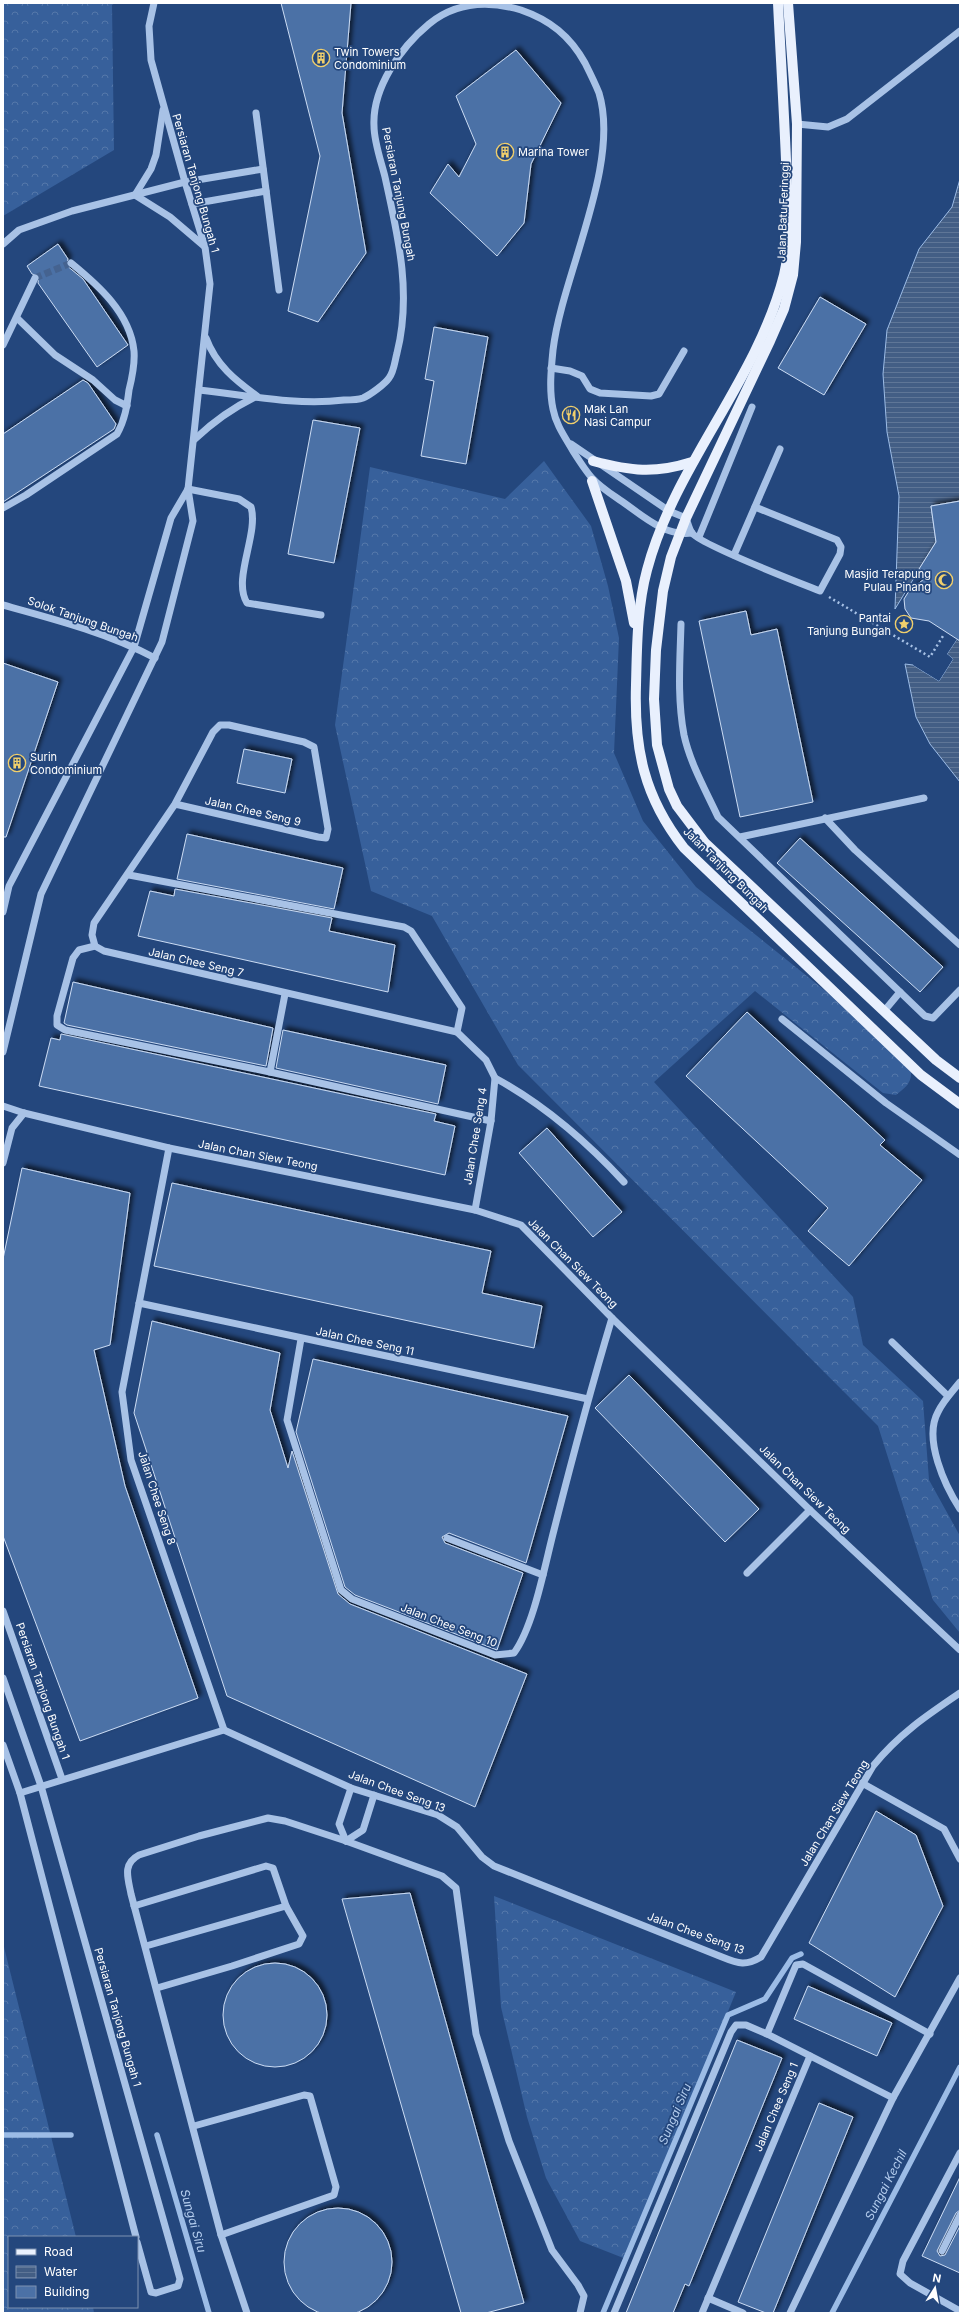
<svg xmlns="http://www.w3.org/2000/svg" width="963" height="2316" viewBox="0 0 963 2316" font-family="Inter,sans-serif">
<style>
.forest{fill:url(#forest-crowns)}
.water{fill:url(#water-rules);stroke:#9cbce6}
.pier{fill:#24477d}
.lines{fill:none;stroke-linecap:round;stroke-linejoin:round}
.stream{stroke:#9cbce6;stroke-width:5.5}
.building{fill:#4c71a6;stroke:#cbdcf4;filter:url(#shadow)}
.minor-tunnel{stroke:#456390;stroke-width:7;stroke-dasharray:7 3.5;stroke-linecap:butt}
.path{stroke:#a8c2e6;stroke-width:2.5;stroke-dasharray:2 3;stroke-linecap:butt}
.minor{stroke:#a8c2e6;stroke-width:7}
.major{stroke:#e9f0fd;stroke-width:10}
.labels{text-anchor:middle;stroke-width:3.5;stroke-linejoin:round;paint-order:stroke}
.poi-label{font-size:11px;fill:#fff;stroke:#24477d;text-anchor:start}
.street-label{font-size:11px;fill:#fff;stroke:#24477d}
.water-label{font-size:12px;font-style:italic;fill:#b3cced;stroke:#24477d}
</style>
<defs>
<pattern id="forest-crowns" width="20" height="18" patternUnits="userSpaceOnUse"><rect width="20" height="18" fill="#37609b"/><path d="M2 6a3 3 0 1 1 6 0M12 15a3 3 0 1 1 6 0" fill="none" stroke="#5578aa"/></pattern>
<pattern id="water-rules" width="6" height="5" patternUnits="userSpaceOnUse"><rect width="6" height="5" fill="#435e85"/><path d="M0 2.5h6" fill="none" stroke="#5f7697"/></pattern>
<filter id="shadow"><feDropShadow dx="3.5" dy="-3.5" stdDeviation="2" flood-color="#0009"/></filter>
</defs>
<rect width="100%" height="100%" fill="#24477d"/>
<!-- forest -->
<g class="forest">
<polygon points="3,3 115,3 112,5 114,150 3,216"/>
<path d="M544,461L591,526L608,586L619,638L614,753L643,821L696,887L828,993L911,1072C912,1083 904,1089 896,1095L883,1093L755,991L654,1082L853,1297L863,1345L923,1401L929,1480L960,1536V1633L933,1600L878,1426L518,1065L432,916L371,891L335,725L370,467L505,499Z"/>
<polygon points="494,1896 736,1992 626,2259 580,2241 546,2178 527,2117 501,2007"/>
<polygon points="3,1943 76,2237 9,2237 9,2307 93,2307 94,2313 3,2313"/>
</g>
<!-- water -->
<g class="water">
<polygon points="960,179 960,501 931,506 936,542 895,609 899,496 887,432 883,374 887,330 919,249 952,207"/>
<polygon points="957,639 960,641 960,782 930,744 916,717 905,664 913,665 939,681 953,659 947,654"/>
</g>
<!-- pier -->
<polygon class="pier" points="955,637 960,638 960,652 960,641 957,639 947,654 953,659 939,681 913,665 914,663 939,678 951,660 945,654"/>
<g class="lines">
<!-- stream -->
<g class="stream">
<polyline points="3,2135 71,2135"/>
<polyline points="157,2135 209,2313"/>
<polyline points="603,2313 728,2015 765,1999 792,1958 801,1954"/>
<polyline points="832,2313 960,2067"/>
</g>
</g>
<!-- building -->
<g class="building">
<polygon points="281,3 351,3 342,113 366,253 318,322 288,311 320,156"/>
<polygon points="516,50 561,103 531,164 524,223 497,256 430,193 448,164 459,177 476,144 456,96"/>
<polygon points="58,244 68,259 66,265 83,279 128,345 97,367 38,283 39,276 32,274 27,266"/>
<polygon points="820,297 866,324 824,395 778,368"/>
<polygon points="434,327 488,337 466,464 421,456 434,381 425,379"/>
<polygon points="83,380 88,383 116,424 114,429 3,502 3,434"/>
<polygon points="313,420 360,428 334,563 288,554"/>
<polygon points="960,501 960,641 929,621 911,618 905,609 904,599 909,591 929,575 919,569 936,542 931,506"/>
<polygon points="746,611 751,635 777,629 813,802 740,817 699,621"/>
<polygon points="3,663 58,682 6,837 3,837"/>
<polygon points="244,749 292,759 285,793 237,783"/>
<polygon points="187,834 343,868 334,909 177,879"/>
<polygon points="800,838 943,967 920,992 777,863"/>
<polygon points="175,889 332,918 329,931 395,945 388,992 138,936 150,891 174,896"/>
<polygon points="73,982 273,1028 266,1066 67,1025 64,1023"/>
<polygon points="747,1012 885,1140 880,1145 922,1180 849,1266 808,1231 828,1208 686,1076"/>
<polygon points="283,1030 446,1065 438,1104 276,1068"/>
<polygon points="61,1034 436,1114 434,1121 455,1126 445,1175 39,1086 51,1038 60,1040"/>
<polygon points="547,1128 622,1212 593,1237 519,1153"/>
<polygon points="22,1168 130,1193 110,1345 94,1350 125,1486 198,1698 80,1741 3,1536 3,1259"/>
<polygon points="172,1183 491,1251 482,1293 542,1306 534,1348 154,1266"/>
<polygon points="152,1321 280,1353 270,1410 288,1468 292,1451 338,1594 350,1604 527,1674 475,1807 227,1696 134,1413"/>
<polygon points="313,1359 568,1416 526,1563 449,1533 442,1537 445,1543 523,1573 497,1650 355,1595 345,1587 296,1432"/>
<polygon points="629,1375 759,1509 725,1542 595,1408"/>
<polygon points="876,1811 916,1835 943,1906 895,1997 809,1943"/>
<polygon points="410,1893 524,2303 486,2313 461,2313 342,1899"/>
<circle cx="275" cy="2015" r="52"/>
<polygon points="808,1986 892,2023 877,2056 794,2019"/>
<polygon points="737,2040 782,2058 689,2286 685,2284 673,2313 626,2313"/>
<polygon points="819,2103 853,2117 773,2313 766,2313 738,2302"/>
<polygon points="960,2177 960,2210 956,2213 937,2251 940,2256 945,2255 960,2226 960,2273 922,2256"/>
<circle cx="338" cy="2262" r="54"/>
</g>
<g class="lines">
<!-- minor-tunnel -->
<polyline class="minor-tunnel" points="35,278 71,263"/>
<!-- path -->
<polyline class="path" points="829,597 930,657 943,636"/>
<!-- minor -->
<g class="minor">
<polyline points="163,110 156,155 151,169 135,195 170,217 204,246"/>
<polyline points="256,113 279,290"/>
<polyline points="797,124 828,127 847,119 960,31"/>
<polyline points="192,204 266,191"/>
<polyline points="3,244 19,230 72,211 185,182 263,169"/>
<polyline points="17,318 55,355 93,380 115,400 127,406"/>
<polyline points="3,345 35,278"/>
<polyline points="551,368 570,371 582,376 590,389 600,393 651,396 659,394 684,351"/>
<path d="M199,390C246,395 296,406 344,400C349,400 358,400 363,398C370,395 385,384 389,378C394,372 395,360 397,353C412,293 398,236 385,177C381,161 374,142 374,126C372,88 401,47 429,24C456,2 487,0 521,10C550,20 570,36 585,63C590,73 595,83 599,93C621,165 562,275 553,350C551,370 549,390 553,409C556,425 565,437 573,451C589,476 592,481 617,498C640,513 663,537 692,533"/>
<path d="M195,439C214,421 234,407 257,396C235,380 216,365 206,338"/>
<path d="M571,444L669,511L686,518C688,523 689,529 692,533C701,545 800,583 820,591L840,554L841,547L837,540L755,507"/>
<path d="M188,489L239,499L251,507C259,534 232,579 247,603L321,615"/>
<path d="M3,508L26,495L117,434C125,420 127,406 129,390C132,378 135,363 134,351C130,313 98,285 71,263"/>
<polyline points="699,537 752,407"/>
<polyline points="734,555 780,449"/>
<path d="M3,605C54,619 108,633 155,658"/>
<path d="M681,624C680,661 677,698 684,735C690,763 706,791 718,817L925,1016L933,1018L960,990"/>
<polyline points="175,804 318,837 326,838 328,829 314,747 304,742 229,725 220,725 213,732 175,804 94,923 92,935 95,946 104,951 457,1032 486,1060 495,1078 491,1121 475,1210"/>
<polyline points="825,818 855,850 960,945"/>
<polyline points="740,837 924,798"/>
<polyline points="129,875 404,927 411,931 462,1008 457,1032"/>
<polyline points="3,912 9,886 134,647 171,518 188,489"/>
<polyline points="95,946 79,950 73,958 57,1016 57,1025 65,1030 270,1072 491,1121"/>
<polyline points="885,1010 900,992"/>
<polyline points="782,1019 886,1103 960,1155"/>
<polyline points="3,1052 41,894 162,642 193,521 188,489 210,284 205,247 185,182 151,60 149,26 154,3"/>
<polyline points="270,1072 285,994"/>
<path d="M495,1078C543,1104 587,1142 624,1182"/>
<polyline points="3,1106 24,1113 169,1148 475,1210 521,1225 612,1318 810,1510 960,1650"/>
<polyline points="169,1148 122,1392 131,1460 224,1730"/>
<polyline points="3,1163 12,1128 24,1113"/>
<polyline points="139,1303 588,1399"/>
<path d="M301,1339L287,1420L341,1590L352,1599L495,1655L514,1653C534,1626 545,1564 554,1530C572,1459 591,1388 612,1318"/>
<polyline points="892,1342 948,1396"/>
<path d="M960,1382C952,1392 943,1401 938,1412C923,1439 945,1486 960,1509"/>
<polyline points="447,1538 543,1575"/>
<polyline points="747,1573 810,1510"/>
<polyline points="3,1611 62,1779"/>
<polyline points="3,1678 41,1786 180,2279 178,2286 156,2293 151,2292 137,2242"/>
<polyline points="3,1745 20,1793 136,2237"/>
<polyline points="862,1783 944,1829 960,1859"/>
<path d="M20,1793L224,1730L351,1788L438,1815L457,1827L482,1857L494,1866L722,1957C739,1964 746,1966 761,1957L873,1766C899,1734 926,1716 960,1693"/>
<polyline points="346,1841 363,1830 374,1795"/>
<polyline points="346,1841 339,1824 351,1788"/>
<polyline points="134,1906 266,1866 273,1868 286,1906 146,1946"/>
<polyline points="157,1988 232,1966 299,1944 303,1936 286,1906"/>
<polyline points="767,2034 796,1965 803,1964 930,2034"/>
<polyline points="194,2126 304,2095 310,2096 336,2187 334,2195 221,2235"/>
<polyline points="960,2153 903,2261 900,2274 910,2283 960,2311"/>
<polyline points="942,2251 960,2215"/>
<polyline points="708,2298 743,2313"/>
<path d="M247,2313L221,2235L131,1894C128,1878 122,1864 139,1855L199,1836L268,1818L285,1821L346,1841L442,1876L456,1888L476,2034L509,2141L552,2250L578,2285L584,2296L580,2313"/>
<polyline points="614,2313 731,2032 736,2025 746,2025 767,2034 893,2098"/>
<polyline points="702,2313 810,2056"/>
<polyline points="790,2313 893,2098 960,1978"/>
</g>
<!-- major -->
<g class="major">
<path d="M778,3C781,64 785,125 787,186C787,215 791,247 784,275C757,381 675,464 647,570C637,607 637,647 636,685C634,749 644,797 684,848L921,1075L960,1104"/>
<polyline points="788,3 797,124 796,242 793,275 784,309 770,341 686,518 671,557 663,591 656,650 654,699 657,745 669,789 677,806 705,843 936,1060 960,1078"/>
<path d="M593,461C631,471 654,474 692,462"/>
<polyline points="592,481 626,581 634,623"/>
</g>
</g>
<!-- icons -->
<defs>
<symbol id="building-ring" viewBox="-11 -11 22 22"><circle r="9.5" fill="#24477d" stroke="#f0cf6c" stroke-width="1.5"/><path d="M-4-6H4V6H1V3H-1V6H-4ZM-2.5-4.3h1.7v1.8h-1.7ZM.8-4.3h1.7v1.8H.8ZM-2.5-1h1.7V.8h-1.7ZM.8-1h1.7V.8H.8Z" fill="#f0cf6c"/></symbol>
<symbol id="restaurant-ring" viewBox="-11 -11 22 22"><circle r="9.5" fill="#24477d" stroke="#f0cf6c" stroke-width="1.5"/><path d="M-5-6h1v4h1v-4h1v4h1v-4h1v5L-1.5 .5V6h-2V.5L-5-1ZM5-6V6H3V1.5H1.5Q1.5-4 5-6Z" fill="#f0cf6c"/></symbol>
<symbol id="mosque-ring" viewBox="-11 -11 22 22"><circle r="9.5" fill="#24477d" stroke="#f0cf6c" stroke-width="1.5"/><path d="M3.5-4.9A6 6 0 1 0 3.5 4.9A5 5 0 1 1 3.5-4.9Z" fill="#f0cf6c"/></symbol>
<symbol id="sight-ring" viewBox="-11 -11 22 22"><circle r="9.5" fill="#24477d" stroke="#f0cf6c" stroke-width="1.5"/><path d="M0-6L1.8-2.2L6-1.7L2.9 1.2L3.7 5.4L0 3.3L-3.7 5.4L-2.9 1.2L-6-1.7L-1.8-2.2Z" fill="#f0cf6c"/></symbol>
</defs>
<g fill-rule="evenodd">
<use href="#building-ring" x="311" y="48" width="20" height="20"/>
<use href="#building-ring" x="495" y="142" width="20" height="20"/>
<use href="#restaurant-ring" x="561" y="405" width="20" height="20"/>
<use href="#mosque-ring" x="934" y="570" width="20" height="20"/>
<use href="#sight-ring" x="894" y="614" width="20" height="20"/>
<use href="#building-ring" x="7" y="753" width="20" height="20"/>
</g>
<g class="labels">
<!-- poi labels -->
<g class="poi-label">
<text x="334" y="56">Twin Towers<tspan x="334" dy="13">Condominium</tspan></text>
<text x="518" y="156">Marina Tower</text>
<text x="584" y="413">Mak Lan<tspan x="584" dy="13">Nasi Campur</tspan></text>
<text x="931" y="578" text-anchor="end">Masjid Terapung<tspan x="931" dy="13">Pulau Pinang</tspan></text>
<text x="891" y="622" text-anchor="end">Pantai<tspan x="891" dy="13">Tanjung Bungah</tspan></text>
<text x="30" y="761">Surin<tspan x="30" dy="13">Condominium</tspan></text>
</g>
<!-- street labels -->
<g class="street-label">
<text transform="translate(196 183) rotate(74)" y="4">Persiaran Tanjong Bungah 1</text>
<text transform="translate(399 194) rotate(79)" y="4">Persiaran Tanjung Bungah</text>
<text transform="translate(783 212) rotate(-88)" y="4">Jalan Batu Feringgi</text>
<text transform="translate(83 619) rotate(19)" y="4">Solok Tanjung Bungah</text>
<text transform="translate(253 811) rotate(13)" y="4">Jalan Chee Seng 9</text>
<text transform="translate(726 870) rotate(45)" y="4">Jalan Tanjung Bungah</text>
<text transform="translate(196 962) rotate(13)" y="4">Jalan Chee Seng 7</text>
<text transform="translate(475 1136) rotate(-81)" y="4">Jalan Chee Seng 4</text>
<text transform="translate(258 1155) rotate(11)" y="4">Jalan Chan Siew Teong</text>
<text transform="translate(573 1263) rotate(45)" y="4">Jalan Chan Siew Teong</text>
<text transform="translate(365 1341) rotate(12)" y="4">Jalan Chee Seng 11</text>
<text transform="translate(805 1489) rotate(44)" y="4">Jalan Chan Siew Teong</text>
<text transform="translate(157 1498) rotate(72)" y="4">Jalan Chee Seng 8</text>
<text transform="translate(449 1625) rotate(21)" y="4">Jalan Chee Seng 10</text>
<text transform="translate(43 1691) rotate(71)" y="4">Persiaran Tanjong Bungah 1</text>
<text transform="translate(397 1791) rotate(20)" y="4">Jalan Chee Seng 13</text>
<text transform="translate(834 1813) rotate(-59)" y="4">Jalan Chan Siew Teong</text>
<text transform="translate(696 1933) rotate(20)" y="4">Jalan Chee Seng 13</text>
<text transform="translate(118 2017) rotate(74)" y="4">Persiaran Tanjong Bungah 1</text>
<text transform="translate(776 2107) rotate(-67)" y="4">Jalan Chee Seng 1</text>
</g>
<!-- water labels -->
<g class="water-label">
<text transform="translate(675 2114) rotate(-67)" y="4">Sungai Siru</text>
<text transform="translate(886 2185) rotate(-63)" y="4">Sungai Kechil</text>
<text transform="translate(193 2221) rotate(74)" y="4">Sungai Siru</text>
</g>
</g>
<!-- border -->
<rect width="963" height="2316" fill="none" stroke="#ffffff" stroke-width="8"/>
<!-- legend -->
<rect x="8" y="2236" width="130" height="72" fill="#24477d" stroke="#7c91b1"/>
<rect x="16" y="2249" width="20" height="6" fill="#e9f0fd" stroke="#7c91b1"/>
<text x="44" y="2256" font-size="12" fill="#ffffff">Road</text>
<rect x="16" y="2266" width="20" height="12" fill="url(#water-rules)" stroke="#7c91b1"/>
<text x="44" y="2276" font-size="12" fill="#ffffff">Water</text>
<rect x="16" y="2286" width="20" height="12" fill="#4c71a6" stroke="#7c91b1"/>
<text x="44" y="2296" font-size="12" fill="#ffffff">Building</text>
<!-- north arrow -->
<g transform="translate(935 2288) rotate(11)" stroke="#24477d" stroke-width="3" paint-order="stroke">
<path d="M0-3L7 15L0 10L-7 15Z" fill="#ffffff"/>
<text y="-6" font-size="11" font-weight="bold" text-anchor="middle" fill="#ffffff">N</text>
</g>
</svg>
